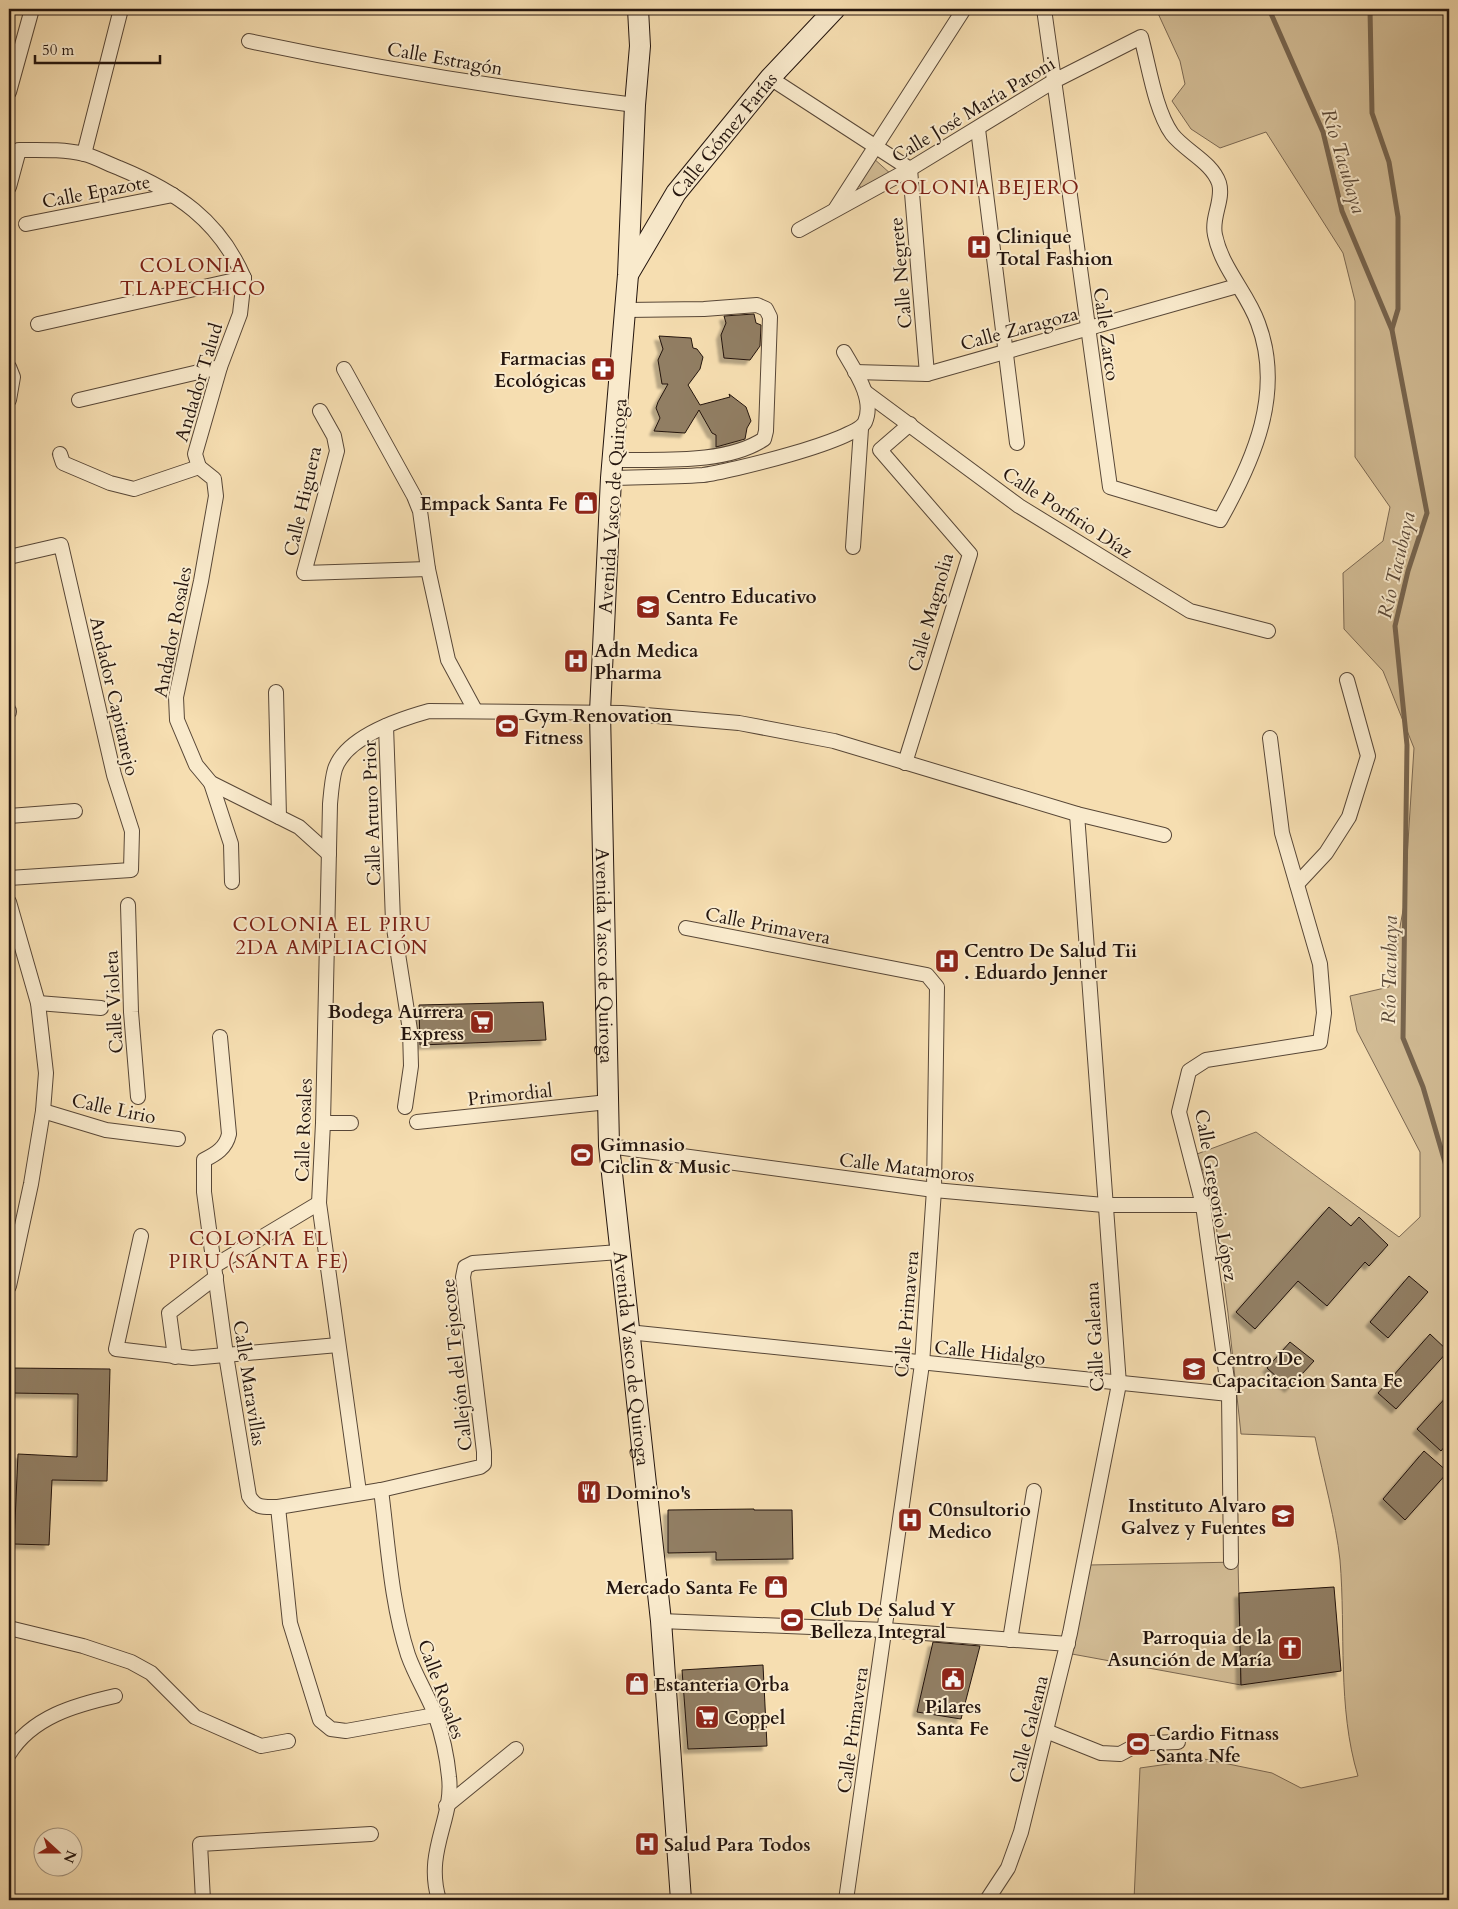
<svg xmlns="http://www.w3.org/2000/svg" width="1458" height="1909" viewBox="0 0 1458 1909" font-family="Cardo,serif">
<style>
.green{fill:#d2bc95;stroke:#7b6852}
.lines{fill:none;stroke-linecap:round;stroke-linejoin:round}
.stream{stroke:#77654f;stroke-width:5}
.building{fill:#917e63;stroke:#24150e;filter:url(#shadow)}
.street-casing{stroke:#584737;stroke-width:16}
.secondary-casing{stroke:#24150e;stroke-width:22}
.street{stroke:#f9eacc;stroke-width:14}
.secondary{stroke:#f9eacc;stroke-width:20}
.labels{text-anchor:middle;stroke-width:4;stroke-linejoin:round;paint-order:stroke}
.street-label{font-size:19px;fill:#24150e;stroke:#f9eacc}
.poi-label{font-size:19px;font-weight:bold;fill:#24150e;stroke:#f9eacc;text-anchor:start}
.water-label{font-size:20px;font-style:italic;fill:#5c4a39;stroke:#f9eacc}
.neighbourhood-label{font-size:20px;letter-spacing:1px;fill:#7a1f14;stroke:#f9eacc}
</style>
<defs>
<filter id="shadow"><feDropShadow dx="-4.5" dy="4.5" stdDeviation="1" flood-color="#0004"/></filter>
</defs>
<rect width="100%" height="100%" fill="#f6deb1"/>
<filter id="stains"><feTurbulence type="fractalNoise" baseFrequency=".004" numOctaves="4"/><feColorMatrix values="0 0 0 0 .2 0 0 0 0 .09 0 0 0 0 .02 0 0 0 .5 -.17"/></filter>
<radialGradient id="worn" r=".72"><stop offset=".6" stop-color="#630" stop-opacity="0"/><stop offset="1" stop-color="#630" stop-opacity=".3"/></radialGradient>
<!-- green -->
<g class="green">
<path d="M1156,9H1449V1900H1134L1140,1768L1204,1759L1272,1773L1301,1788L1358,1776C1337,1707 1346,1632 1340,1560C1336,1522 1323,1476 1315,1437L1241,1434L1228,1313L1212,1196L1197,1154L1256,1132L1399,1237L1420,1217V1152L1357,1031L1350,996L1389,987L1404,905L1414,748L1383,671L1344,629L1343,573L1383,541L1390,507L1355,457V301L1343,253L1266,132L1220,148L1191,129L1172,101L1185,84L1180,61Z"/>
<polygon points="872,157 892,175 865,191 855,182"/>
<polygon points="1238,1562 1241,1685 1072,1654 1089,1565"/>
</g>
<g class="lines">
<!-- stream -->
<g class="stream">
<polyline points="1269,9 1323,132 1342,211 1392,330 1427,513 1408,571 1395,626 1407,745 1403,1038 1423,1087 1449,1176"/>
<polyline points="1370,9 1372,113 1389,162 1398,217 1398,309 1392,329"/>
</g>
</g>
<!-- building -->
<g class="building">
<polygon points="754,314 756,323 761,325 760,346 750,360 724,358 721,335 726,323 724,316"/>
<polygon points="659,336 691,338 693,348 697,349 703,357 700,369 688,385 700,405 730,397 729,394 746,407 751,421 747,428 745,439 716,447 716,435 712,433 699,410 685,433 654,431 660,418 656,408 658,402 668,384 662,384 658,360 663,349"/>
<polygon points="543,1002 546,1040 420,1045 419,1005"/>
<polygon points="1329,1207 1351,1226 1359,1217 1388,1245 1369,1266 1365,1262 1327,1306 1298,1281 1255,1329 1236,1312"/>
<polygon points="1409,1276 1428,1292 1388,1338 1370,1322"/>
<polygon points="1430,1334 1448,1351 1396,1409 1378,1393"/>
<polygon points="1290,1342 1314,1361 1289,1388 1267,1368"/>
<polygon points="10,1368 110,1369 107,1481 52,1480 49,1545 14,1544 18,1454 77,1457 78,1394 10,1393"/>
<polygon points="1449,1394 1449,1441 1441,1451 1417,1429"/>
<polygon points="1424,1451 1448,1472 1405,1520 1383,1499"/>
<polygon points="754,1509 754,1510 792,1510 793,1559 716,1560 716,1552 668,1553 668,1510"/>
<polygon points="1334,1587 1341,1671 1241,1685 1239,1593"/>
<polygon points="933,1642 980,1646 961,1719 917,1712"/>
<polygon points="763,1665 767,1746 688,1749 682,1670"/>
</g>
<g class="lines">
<defs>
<g id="street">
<path d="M249,41C376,68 506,89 635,105"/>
<polyline points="770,78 910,169 927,374"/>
<polyline points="9,92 32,9"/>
<polyline points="978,129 1017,443"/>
<polyline points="84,154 121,9"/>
<path d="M9,187L19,150C41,150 63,149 84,154C96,157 108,164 119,168C177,192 219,220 244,278"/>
<polyline points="836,208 964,9"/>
<polyline points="26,224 173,195"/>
<path d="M799,230L910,169L1054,81L1141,37C1149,66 1155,110 1172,134C1185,151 1212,162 1219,183C1224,200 1211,217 1215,235C1222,269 1247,292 1258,323C1284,392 1254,460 1220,520L1110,487C1087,327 1067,168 1044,9"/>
<polyline points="38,324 244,278"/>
<polyline points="9,367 13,377 9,400"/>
<polyline points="344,369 414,496 420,511 428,569 448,660 475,710"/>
<polyline points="855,372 927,374 1237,286"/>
<polyline points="865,392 1019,506 1190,611 1268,631"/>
<polyline points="79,400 220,367"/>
<polyline points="320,411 334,436 337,451 304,573 428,569"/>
<polyline points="60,454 63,463 110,483 134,489 199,467"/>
<path d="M613,460C658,459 725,465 764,439L766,431L770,317L766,309L757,305L704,309L626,310"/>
<polyline points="199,467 214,479 216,496 201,581 176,697 177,720 196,765 211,783 299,827 329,854"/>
<polyline points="199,467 195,454 220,367 240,314 244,278"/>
<path d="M611,478C641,477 672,477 703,475C727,472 856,441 865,422C875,399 855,371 844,352"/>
<polyline points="853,547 861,429"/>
<polyline points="9,557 61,545 114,775 132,831 131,870 9,878"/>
<polyline points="276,692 279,817"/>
<polyline points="9,711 9,712"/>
<polyline points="386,726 393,922 410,1030 411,1066 405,1107"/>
<polyline points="905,763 970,554 880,450 910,424"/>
<polyline points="211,783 231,844 232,882"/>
<polyline points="9,816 75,811"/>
<polyline points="1297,884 1326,853 1349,817 1368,756 1347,680"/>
<polyline points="9,902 38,1003 46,1073 43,1111 31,1184 9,1286"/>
<polyline points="128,905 131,1012 138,1097"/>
<polyline points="686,928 927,975 937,987 934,1190 922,1364 846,1900"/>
<polyline points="38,1003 101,1008"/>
<path d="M220,1037L229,1134C226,1148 216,1154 204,1160V1192L226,1355L249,1496C256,1509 265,1507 278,1507L381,1490L480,1467L484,1464V1452L463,1277L465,1267L473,1263L619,1252"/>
<polyline points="43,1111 106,1130 178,1139"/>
<polyline points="417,1122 608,1102"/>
<polyline points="323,1123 351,1123"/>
<polyline points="609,1146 934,1190 1104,1205 1203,1205"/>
<polyline points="141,1236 116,1349 192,1358 338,1345"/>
<polyline points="214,1266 319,1203"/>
<polyline points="628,1332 1229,1394"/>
<polyline points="175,1357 169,1313 216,1277"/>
<path d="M381,1490C388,1544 391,1603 408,1655C415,1675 427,1694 435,1714C442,1734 447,1756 449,1777C454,1819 424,1851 439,1900"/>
<path d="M359,1492L319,1203L323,1123L330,804C331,793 332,779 335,769C346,737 400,719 429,711L622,713L739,723L834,741L1077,814L1164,835"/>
<polyline points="278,1507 290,1623 320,1720 331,1729 346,1731 435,1715"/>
<polyline points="1231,1562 1229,1394 1203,1205 1179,1112 1189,1071 1206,1060 1320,1042 1324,1013 1320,964 1282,833 1270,738"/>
<polyline points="661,1621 885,1630 1068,1644"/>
<polyline points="9,1628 83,1646 131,1662 151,1673 195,1717 261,1746 288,1741"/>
<polyline points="1010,1640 1034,1491"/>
<polyline points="1046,1731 1101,1753 1120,1754 1133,1747 1150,1743 1178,1742"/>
<path d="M9,1754C32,1717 75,1705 115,1696"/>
<polyline points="446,1806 516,1749"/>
<polyline points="203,1900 200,1844 371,1834"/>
<polyline points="987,1900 1008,1868 1021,1832 1070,1633 1119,1384 1077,814"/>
</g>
<g id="secondary">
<path id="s1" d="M638,9L640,46L635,105L628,275L611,478L600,712L609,1146L661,1621L681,1900"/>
<path id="s2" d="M629,273L676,193L770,78L835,9"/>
</g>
</defs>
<!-- street casing -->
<use href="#street" class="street-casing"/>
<!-- secondary casing -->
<use href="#secondary" class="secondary-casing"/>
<!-- street -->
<use href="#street" class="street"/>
<!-- secondary -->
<use href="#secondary" class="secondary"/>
</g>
<!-- icons -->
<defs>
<symbol id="hospital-square" viewBox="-11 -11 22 22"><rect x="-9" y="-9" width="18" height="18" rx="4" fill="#8f2418" stroke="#f9eacc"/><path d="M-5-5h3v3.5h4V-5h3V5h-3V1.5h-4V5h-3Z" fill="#fff"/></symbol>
<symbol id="pharmacy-square" viewBox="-11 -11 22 22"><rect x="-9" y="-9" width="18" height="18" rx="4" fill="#8f2418" stroke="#f9eacc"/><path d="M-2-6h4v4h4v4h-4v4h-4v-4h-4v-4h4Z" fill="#fff"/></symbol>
<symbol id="shop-square" viewBox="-11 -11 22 22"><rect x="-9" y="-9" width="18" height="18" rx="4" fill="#8f2418" stroke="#f9eacc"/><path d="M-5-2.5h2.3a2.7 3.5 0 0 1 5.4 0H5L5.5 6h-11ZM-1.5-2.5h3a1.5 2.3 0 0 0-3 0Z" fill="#fff"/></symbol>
<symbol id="school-square" viewBox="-11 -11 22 22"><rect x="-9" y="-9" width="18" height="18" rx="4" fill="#8f2418" stroke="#f9eacc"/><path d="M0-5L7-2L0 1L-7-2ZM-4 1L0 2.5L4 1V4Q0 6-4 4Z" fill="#fff"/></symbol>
<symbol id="stadium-square" viewBox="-11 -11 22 22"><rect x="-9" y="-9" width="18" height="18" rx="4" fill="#8f2418" stroke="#f9eacc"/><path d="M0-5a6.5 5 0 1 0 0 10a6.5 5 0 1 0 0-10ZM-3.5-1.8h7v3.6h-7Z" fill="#fff"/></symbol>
<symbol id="supermarket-square" viewBox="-11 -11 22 22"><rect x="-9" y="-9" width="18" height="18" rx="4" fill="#8f2418" stroke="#f9eacc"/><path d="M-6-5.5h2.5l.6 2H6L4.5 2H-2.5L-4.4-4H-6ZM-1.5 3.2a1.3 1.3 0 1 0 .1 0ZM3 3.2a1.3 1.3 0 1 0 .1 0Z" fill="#fff"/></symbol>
<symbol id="university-square" viewBox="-11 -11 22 22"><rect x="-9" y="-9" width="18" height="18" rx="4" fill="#8f2418" stroke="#f9eacc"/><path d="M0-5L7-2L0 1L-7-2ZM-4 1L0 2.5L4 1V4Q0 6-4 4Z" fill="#fff"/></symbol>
<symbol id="restaurant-square" viewBox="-11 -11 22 22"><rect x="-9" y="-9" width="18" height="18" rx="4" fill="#8f2418" stroke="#f9eacc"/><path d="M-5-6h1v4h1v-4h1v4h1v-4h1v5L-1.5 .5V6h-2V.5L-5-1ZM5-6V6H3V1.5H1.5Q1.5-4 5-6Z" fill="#fff"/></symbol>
<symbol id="church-square" viewBox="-11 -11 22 22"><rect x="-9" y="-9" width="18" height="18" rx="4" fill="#8f2418" stroke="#f9eacc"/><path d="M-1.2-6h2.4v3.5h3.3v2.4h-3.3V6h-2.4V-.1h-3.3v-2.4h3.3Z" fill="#fff"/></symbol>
<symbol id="civic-square" viewBox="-11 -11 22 22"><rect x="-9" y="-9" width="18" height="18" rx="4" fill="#8f2418" stroke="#f9eacc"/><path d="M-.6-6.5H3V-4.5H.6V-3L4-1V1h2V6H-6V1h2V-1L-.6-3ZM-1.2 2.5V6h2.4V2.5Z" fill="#fff"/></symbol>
</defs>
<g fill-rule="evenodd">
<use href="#hospital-square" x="965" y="233" width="28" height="28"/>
<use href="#pharmacy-square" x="589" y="355" width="28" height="28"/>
<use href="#shop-square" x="572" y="489" width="28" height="28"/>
<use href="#school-square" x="634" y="593" width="28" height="28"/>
<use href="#hospital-square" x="562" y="647" width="28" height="28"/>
<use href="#stadium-square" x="493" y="712" width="28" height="28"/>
<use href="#hospital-square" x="933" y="947" width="28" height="28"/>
<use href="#supermarket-square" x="468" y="1008" width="28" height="28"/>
<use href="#stadium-square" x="568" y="1141" width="28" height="28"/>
<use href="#university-square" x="1180" y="1355" width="28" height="28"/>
<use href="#restaurant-square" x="575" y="1478" width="28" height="28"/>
<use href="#school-square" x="1269" y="1502" width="28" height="28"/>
<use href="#hospital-square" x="896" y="1506" width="28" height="28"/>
<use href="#shop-square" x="762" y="1573" width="28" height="28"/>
<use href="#stadium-square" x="778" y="1606" width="28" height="28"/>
<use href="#church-square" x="1276" y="1634" width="28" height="28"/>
<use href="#civic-square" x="939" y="1665" width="28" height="28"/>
<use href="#shop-square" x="623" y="1670" width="28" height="28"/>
<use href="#supermarket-square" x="693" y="1703" width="28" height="28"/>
<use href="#stadium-square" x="1124" y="1730" width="28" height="28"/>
<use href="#hospital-square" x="633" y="1830" width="28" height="28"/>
</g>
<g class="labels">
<!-- street labels -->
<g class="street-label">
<text transform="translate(445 58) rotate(10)" y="7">Calle Estragón</text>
<text transform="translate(973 109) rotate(-31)" y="7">Calle José María Patoni</text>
<text dy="7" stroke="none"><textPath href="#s2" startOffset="168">Calle Gómez Farías</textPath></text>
<text transform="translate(96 191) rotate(-11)" y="7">Calle Epazote</text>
<text transform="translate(900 273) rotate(-95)" y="7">Calle Negrete</text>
<text transform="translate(1019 328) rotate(-15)" y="7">Calle Zaragoza</text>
<text transform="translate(1107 334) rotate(82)" y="7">Calle Zarco</text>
<text transform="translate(198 382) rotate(-73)" y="7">Andador Talud</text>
<text transform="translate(302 501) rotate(-77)" y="7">Calle Higuera</text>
<text transform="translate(612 506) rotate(-86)" y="7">Avenida Vasco de Quiroga</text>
<text transform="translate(1068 512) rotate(33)" y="7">Calle Porfirio Díaz</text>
<text transform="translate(930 612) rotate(-74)" y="7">Calle Magnolia</text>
<text transform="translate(172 632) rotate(-79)" y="7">Andador Rosales</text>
<text transform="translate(115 696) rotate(77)" y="7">Andador Capitanejo</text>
<text transform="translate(371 813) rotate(-92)" y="7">Calle Arturo Prior</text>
<text transform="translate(768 925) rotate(11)" y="7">Calle Primavera</text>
<text dy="7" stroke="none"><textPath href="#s1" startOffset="948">Avenida Vasco de Quiroga</textPath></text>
<text transform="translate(113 1002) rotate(-93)" y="7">Calle Violeta</text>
<text transform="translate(510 1094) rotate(-6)" y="7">Primordial</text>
<text transform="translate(114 1108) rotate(12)" y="7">Calle Lirio</text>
<text transform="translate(303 1130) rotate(-88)" y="7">Calle Rosales</text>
<text transform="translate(907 1167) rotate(7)" y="7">Calle Matamoros</text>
<text transform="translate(1217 1195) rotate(80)" y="7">Calle Gregorio López</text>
<text transform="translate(906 1314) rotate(-85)" y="7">Calle Primavera</text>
<text transform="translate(1094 1337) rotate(-93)" y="7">Calle Galeana</text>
<text transform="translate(990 1352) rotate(6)" y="7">Calle Hidalgo</text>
<text dy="7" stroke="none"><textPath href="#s1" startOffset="1352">Avenida Vasco de Quiroga</textPath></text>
<text transform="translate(456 1365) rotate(-96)" y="7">Callejón del Tejocote</text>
<text transform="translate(250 1383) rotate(81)" y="7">Calle Maravillas</text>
<text transform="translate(442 1689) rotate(70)" y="7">Calle Rosales</text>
<text transform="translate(1028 1729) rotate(-76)" y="7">Calle Galeana</text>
<text transform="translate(852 1730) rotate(-82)" y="7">Calle Primavera</text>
</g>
<!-- poi labels -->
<g class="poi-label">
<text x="996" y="243">Clinique<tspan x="996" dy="22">Total Fashion</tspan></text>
<text x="586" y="365" text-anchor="end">Farmacias<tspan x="586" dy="22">Ecológicas</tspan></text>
<text x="568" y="510" text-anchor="end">Empack Santa Fe</text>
<text x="666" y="603">Centro Educativo<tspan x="666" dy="22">Santa Fe</tspan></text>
<text x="594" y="657">Adn Medica<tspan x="594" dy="22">Pharma</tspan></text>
<text x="524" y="722">Gym Renovation<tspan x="524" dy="22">Fitness</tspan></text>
<text x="964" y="957">Centro De Salud Tii<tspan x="964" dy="22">. Eduardo Jenner</tspan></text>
<text x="464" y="1018" text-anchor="end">Bodega Aurrera<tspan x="464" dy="22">Express</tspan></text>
<text x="600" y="1151">Gimnasio<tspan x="600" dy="22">Ciclin &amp; Music</tspan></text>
<text x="1212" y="1365">Centro De<tspan x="1212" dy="22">Capacitacion Santa Fe</tspan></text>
<text x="606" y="1499">Domino's</text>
<text x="1266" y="1512" text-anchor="end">Instituto Alvaro<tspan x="1266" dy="22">Galvez y Fuentes</tspan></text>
<text x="928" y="1516">C0nsultorio<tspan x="928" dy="22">Medico</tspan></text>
<text x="758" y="1594" text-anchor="end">Mercado Santa Fe</text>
<text x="810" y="1616">Club De Salud Y<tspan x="810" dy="22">Belleza Integral</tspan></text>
<text x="1272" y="1644" text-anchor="end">Parroquia de la<tspan x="1272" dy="22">Asunción de María</tspan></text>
<text x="654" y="1691">Estanteria Orba</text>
<text x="953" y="1713" text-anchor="middle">Pilares<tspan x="953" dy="22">Santa Fe</tspan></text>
<text x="724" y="1724">Coppel</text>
<text x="1156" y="1740">Cardio Fitnass<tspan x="1156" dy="22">Santa Nfe</tspan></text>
<text x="664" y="1851">Salud Para Todos</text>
</g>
<!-- water labels -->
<g class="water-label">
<text transform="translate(1344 161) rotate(73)" y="7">Río Tacubaya</text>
<text transform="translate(1396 565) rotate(-77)" y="7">Río Tacubaya</text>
<text transform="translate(1389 970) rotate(-89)" y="7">Río Tacubaya</text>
</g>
<!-- neighbourhood labels -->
<g class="neighbourhood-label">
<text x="982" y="194">COLONIA BEJERO</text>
<text x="193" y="272">COLONIA<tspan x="193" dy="23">TLAPECHICO</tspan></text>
<text x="332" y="931">COLONIA EL PIRU<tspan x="332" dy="23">2DA AMPLIACIÓN</tspan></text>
<text x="259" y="1245">COLONIA EL<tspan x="259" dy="23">PIRU (SANTA FE)</tspan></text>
</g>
</g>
<!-- margin -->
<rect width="1458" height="1909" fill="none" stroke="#f6deb1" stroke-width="30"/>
<rect x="10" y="10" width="1438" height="1889" fill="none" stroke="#24150e" stroke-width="2.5"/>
<rect x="15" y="15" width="1428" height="1879" fill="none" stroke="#24150e"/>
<!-- north arrow -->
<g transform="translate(58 1852) rotate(111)"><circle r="24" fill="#f9eacc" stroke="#a49580"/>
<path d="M0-4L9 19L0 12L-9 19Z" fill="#8f2418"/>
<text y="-8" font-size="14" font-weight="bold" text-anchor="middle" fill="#24150e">N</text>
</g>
<!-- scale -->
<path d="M35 55v8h125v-8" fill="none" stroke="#24150e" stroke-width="2.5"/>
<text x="42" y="55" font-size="15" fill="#24150e" stroke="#f9eacc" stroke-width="4" paint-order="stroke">50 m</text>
<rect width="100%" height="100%" filter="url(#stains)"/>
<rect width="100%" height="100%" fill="url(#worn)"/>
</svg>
